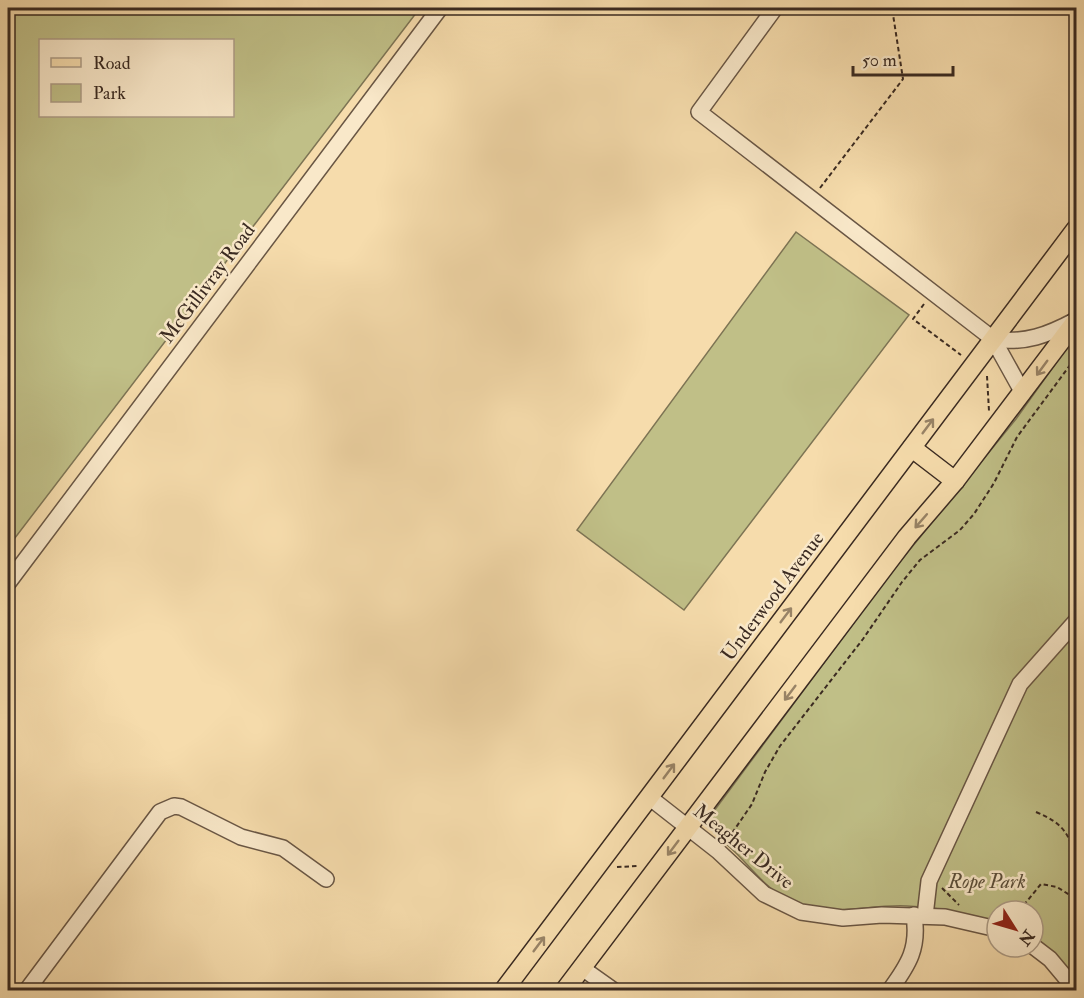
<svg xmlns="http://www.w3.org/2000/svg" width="1084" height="998" viewBox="0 0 1084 998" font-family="'IM FELL Double Pica',serif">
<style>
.green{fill:#c0bf87;stroke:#7d7454;stroke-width:1.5;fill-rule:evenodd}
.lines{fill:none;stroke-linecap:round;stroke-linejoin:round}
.minor-casing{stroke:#695644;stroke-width:18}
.major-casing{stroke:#3a2a21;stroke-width:21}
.path{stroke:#3a2a21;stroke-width:2;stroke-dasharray:4.5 3;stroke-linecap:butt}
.minor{stroke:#f9e8c9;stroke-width:15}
.major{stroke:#f6dcac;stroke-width:18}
.oneway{stroke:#988366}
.labels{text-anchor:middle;stroke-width:5;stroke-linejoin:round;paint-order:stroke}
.street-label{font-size:20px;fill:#3a2a21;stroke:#f9e8c9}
.park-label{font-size:20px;font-style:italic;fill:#5c4f3a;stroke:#f9e8c9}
</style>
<rect width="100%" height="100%" fill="#f6dcac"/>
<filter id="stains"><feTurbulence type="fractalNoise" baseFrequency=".00333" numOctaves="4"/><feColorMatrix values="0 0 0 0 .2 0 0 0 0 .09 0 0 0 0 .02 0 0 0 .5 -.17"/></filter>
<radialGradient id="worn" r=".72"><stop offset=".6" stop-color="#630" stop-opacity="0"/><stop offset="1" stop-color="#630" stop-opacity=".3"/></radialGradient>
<!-- green -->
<g class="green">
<path d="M8,8H420L8,547ZM40,40H232V116H40Z"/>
<polygon points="1006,8 1076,8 1011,11"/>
<polygon points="796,232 909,315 684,610 577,530"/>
<path d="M1076,335V983L1033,939V911H997V923C968,913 938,907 907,906C861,904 832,920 786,898C767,889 752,869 738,855C725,842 712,835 711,815L890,574L1016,419Z"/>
</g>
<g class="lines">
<defs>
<g id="minor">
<polyline points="775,8 699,112 993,339 1023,393"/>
<path d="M993,339C1025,344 1048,335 1076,320"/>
<polyline points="8,583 440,8"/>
<polyline points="649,797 718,851 764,894 801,912 843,918 882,915 945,917 997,929"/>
<polyline points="925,916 929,881 1020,684 1076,621"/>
<polyline points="1033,946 1050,959 1076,990"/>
<polyline points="582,968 613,990"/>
<polyline points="27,990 160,812 174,806 181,807 241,837 283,848 326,879"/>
<path d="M890,990C909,964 919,948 914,915"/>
</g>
<g id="major">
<polyline points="912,448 955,481"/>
<polyline points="504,990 1076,229"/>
<polyline points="565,990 907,537 955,481 1076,321"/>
</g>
</defs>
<!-- minor casing -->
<use href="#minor" class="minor-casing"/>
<!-- major casing -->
<use href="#major" class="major-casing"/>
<!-- path -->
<g class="path">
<polyline points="820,188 903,79 892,8"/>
<polyline points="1071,213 1076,207"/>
<polyline points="924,304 913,319 961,355"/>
<polyline points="987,376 989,411"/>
<path d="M1036,812C1063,823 1070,834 1076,861"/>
<polyline points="728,839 752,804 765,772 780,746 863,639 902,582 920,560 960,530 974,514 994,483 1017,437 1076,357"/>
<polyline points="617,867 638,866"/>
<polyline points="942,888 959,905"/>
<polyline points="1019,911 1041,884 1057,887 1076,899"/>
</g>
<!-- minor -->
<use href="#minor" class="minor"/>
<!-- major -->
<use href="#major" class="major"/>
</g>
<!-- one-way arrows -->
<defs><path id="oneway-shaft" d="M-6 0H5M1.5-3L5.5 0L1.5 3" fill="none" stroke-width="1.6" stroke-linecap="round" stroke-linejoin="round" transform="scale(1.5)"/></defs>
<g class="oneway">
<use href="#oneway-shaft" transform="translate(1042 368) rotate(126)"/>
<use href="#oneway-shaft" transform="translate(928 426) rotate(-53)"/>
<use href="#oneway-shaft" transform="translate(921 521) rotate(131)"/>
<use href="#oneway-shaft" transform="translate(786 615) rotate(-53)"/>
<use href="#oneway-shaft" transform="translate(790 693) rotate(127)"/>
<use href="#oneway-shaft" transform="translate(669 771) rotate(-53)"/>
<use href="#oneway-shaft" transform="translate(673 848) rotate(127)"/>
<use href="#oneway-shaft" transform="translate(539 944) rotate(-53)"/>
</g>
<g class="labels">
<!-- street labels -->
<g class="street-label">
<text transform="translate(207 283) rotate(-53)" y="7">McGillivray Road</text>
<text transform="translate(772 596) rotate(-53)" y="7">Underwood Avenue</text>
<text transform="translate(744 846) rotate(39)" y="7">Meagher Drive</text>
</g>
<!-- park labels -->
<g class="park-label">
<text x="987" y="888">Rope Park</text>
</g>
</g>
<!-- margin -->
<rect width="1084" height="998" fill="none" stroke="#f6dcac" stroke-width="30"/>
<rect x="9" y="9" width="1066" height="980" fill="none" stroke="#3a2a21" stroke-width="3"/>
<rect x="15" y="15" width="1054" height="968" fill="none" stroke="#3a2a21" stroke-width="1.5"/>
<!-- legend -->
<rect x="39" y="39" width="195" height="78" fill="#f9e8c9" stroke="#ad9c86" stroke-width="1.5"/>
<rect x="51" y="58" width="30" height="9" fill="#f6dcac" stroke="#ad9c86" stroke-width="1.5"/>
<text x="93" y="69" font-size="18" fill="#3a2a21">Road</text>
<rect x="51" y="84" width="30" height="18" fill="#c0bf87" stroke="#ad9c86" stroke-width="1.5"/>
<text x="93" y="99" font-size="18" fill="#3a2a21">Park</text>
<!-- north arrow -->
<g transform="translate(1015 929) rotate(127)"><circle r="28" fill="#f9e8c9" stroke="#ad9c86" stroke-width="1.5"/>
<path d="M0-4.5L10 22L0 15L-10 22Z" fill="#8f2418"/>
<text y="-9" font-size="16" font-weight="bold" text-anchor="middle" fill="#3a2a21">N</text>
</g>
<!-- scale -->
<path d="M853 66v9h100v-9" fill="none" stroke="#3a2a21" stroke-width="3"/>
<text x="862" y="66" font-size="18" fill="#3a2a21" stroke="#f9e8c9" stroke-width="4.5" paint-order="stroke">50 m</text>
<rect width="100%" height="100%" filter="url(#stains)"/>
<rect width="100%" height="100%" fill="url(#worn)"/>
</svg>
